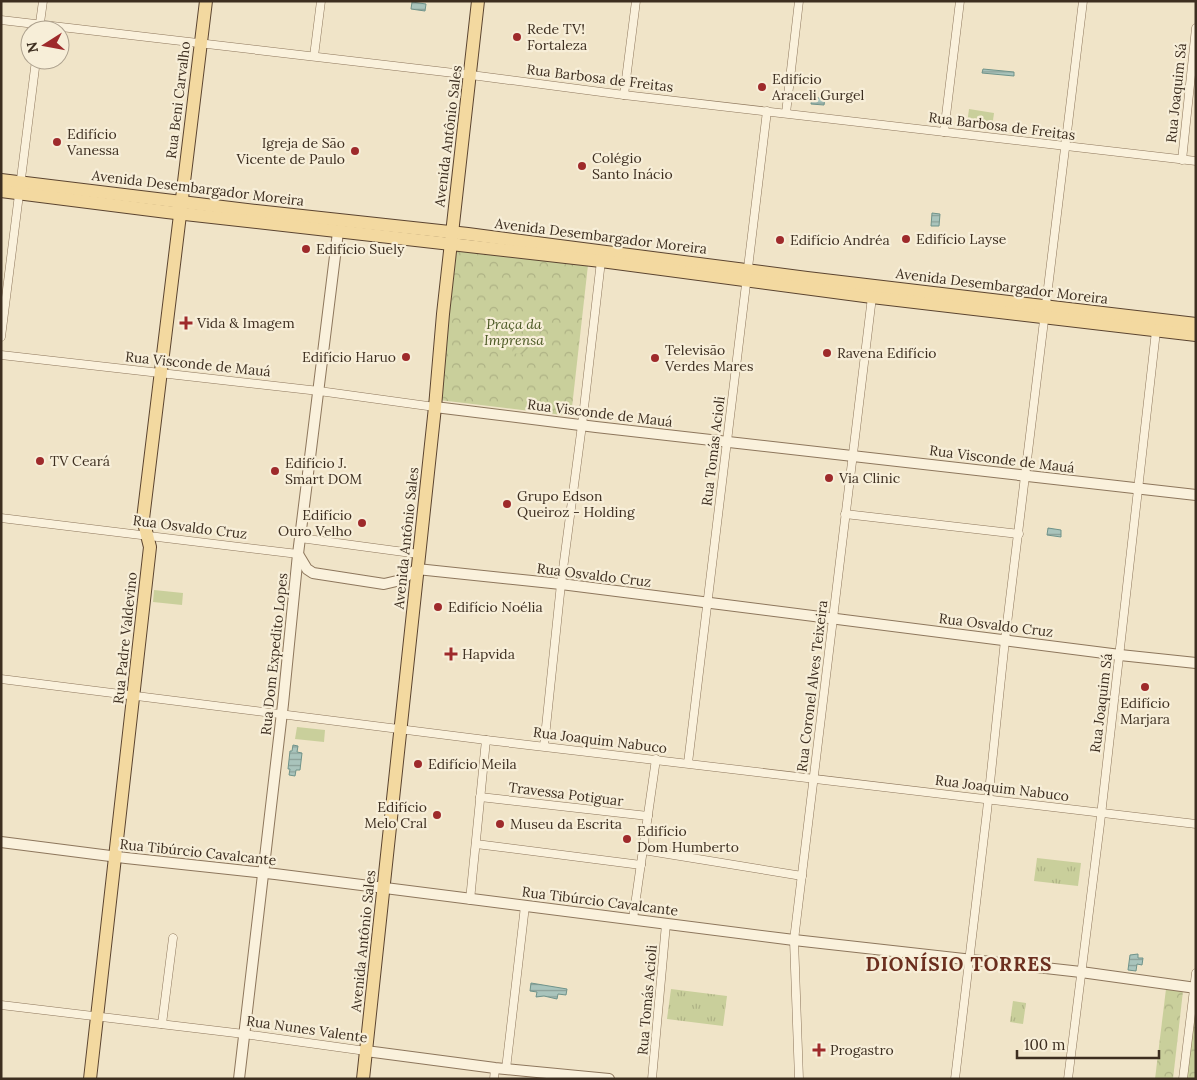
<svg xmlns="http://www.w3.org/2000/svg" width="1197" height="1080" viewBox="0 0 1197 1080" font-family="Lora,serif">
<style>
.grass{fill:url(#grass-tufts)}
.forest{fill:url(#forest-crowns)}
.garden{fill:url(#garden-furrows)}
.pitch{fill:#c9cf9b}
.water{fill:url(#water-rules);stroke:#6f938a}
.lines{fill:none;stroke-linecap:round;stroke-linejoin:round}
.minor-casing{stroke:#8d765c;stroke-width:9}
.tertiary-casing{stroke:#8d765c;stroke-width:12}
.primary-casing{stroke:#5b4430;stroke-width:14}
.minor{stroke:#faf1dc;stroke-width:8}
.tertiary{stroke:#faf1dc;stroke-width:10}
.primary{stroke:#f3d9a0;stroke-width:12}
.poi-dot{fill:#9e2a2b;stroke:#f7eed8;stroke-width:2}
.labels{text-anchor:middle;stroke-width:4.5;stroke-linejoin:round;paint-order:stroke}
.poi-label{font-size:14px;fill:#3d2e20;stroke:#f7eed8;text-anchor:start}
.street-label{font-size:14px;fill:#3d2e20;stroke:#f7eed8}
.park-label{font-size:14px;font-style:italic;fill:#4d5a26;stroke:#f7eed8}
.district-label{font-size:19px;font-weight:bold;letter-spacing:1px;fill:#6b2e1e;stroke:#f7eed8}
</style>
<defs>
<pattern id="grass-tufts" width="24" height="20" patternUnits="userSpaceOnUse" patternTransform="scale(1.25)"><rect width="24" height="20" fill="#c9cf9b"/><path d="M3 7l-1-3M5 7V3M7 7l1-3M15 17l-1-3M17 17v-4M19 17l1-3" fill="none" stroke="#aeb285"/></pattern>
<pattern id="forest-crowns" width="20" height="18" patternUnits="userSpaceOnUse" patternTransform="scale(1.25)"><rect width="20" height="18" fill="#c9cf9b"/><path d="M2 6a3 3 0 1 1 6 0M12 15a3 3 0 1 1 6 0" fill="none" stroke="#aeb285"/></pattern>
<pattern id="garden-furrows" width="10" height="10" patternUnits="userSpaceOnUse" patternTransform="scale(1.25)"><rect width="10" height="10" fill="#c9cf9b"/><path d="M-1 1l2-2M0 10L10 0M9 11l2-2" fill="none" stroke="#aeb285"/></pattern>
<pattern id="water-rules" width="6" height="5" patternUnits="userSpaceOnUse" patternTransform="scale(1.25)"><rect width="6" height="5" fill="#a9c4bc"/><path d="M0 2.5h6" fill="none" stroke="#8ba098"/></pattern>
</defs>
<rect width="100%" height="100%" fill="#f0e4c8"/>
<!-- grass -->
<g class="grass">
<polygon points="1037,858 1081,863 1078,886 1034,881"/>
<polygon points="671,989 727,996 723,1026 667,1019"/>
<polygon points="1013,1001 1026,1003 1023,1024 1010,1022"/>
</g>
<!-- forest -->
<g class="forest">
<polygon points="457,249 588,265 571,416 439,400"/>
<polygon points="1166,989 1183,991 1173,1079 1155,1079"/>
<polygon points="1196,998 1196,1079 1186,1079"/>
</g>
<!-- garden -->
<path class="garden" d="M525,338L531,339L527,355L512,353C513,344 516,340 525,338Z"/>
<!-- pitch -->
<g class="pitch">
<polygon points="969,109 994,113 992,128 967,124"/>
<polygon points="154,590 183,593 182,605 153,602"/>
<polygon points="297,727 325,730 324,742 295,739"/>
</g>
<!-- water -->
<g class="water">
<polygon points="412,2 426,4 425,11 411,9"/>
<polygon points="983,69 1014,72 1014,76 982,73"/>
<polygon points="812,97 825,99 824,105 811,104"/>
<polygon points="932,213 940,214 939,226 931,226"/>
<polygon points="1048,528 1061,530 1061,537 1047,535"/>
<polygon points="293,745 298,746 297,752 302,753 300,770 296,770 295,776 289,775 290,769 288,769 290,751 292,751"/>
<polygon points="1138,954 1138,958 1143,958 1142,965 1137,964 1136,971 1128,970 1130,955"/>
<polygon points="531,983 567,989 566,995 558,994 557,999 544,996 536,997 537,992 530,991"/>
</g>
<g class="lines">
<defs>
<g id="minor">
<polyline points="1,20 471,75 624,95 1196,161"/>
<polyline points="39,30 43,1"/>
<polyline points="314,56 321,1"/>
<polyline points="624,95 636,1"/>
<polyline points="786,113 799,1"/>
<polyline points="944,132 960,1"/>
<polyline points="1182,160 1196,28"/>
<polyline points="1,337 36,60"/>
<polyline points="1,355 319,391 435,407"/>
<polyline points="845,514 1019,534"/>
<polyline points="1,518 298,554"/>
<polyline points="300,538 419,554"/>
<polyline points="1,679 486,740 1196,824"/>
<polyline points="544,746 561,584 582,425 601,261"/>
<polyline points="688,763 767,111"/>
<polyline points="480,797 648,816"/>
<polyline points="476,844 641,865"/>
<polyline points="643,850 802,876"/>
<polyline points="470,900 486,740"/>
<polyline points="633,919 656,759"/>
<polyline points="1,1005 244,1034 366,1051"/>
<polyline points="162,1024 173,938"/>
<polyline points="506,1069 525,906"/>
<polyline points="494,1079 495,1068"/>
<polyline points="652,1079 666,924"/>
<polyline points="799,1079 794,940 872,297"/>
<polyline points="955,1079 987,811 1005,640 1083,1"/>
<polyline points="1068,1079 1100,824 1156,331"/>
<polyline points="1183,1079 1196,973"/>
</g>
<g id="tertiary">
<polyline points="435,407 596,427 1196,495"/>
<polyline points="298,554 307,569 313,573 384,584 401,580 417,569 561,584 1120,655 1196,663"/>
<polyline points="1,842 126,858 275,874 794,940 1081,972 1196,988"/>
<polyline points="366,1051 495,1068 609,1079"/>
<polyline points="239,1079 283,704 298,554 338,232"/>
</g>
<g id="primary">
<polyline points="1,180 256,211 468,234 807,278 1196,324"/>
<polyline points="1,191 167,212 601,261 872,297 1196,335"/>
<polyline points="90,1079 150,547 143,519 206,1"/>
<polyline points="363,1079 435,407 443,314 478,1"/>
</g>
</defs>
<!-- minor casing -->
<use href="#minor" class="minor-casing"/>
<!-- tertiary casing -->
<use href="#tertiary" class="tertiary-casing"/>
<!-- primary casing -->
<use href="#primary" class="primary-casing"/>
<!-- minor -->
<use href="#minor" class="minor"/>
<!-- tertiary -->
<use href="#tertiary" class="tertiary"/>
<!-- primary -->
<use href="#primary" class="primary"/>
</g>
<!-- markers -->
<g class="poi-dot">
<circle cx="517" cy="37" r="5"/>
<circle cx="762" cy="87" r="5"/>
<circle cx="57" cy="142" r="5"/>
<circle cx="355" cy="151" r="5"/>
<circle cx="582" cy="166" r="5"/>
<circle cx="906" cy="239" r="5"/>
<circle cx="780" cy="240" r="5"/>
<circle cx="306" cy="249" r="5"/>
<path d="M183.5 315.5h5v5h5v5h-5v5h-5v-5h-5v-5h5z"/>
<circle cx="827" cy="353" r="5"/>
<circle cx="406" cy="357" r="5"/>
<circle cx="655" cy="358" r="5"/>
<circle cx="40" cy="461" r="5"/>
<circle cx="275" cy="471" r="5"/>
<circle cx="829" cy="478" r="5"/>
<circle cx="507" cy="504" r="5"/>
<circle cx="362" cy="523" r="5"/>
<circle cx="438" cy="607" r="5"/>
<path d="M448.5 646.5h5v5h5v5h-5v5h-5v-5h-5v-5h5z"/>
<circle cx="1145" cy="687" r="5"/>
<circle cx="418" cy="764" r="5"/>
<circle cx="437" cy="815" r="5"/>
<circle cx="500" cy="824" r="5"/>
<circle cx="627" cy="839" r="5"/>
<path d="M816.5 1042.5h5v5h5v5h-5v5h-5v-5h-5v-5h5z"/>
</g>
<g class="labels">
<!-- poi labels -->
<g class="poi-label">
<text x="527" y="34">Rede TV!<tspan x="527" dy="16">Fortaleza</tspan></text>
<text x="772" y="84">Edifício<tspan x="772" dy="16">Araceli Gurgel</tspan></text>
<text x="67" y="139">Edifício<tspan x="67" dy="16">Vanessa</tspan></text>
<text x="345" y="148" text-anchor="end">Igreja de São<tspan x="345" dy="16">Vicente de Paulo</tspan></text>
<text x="592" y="163">Colégio<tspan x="592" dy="16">Santo Inácio</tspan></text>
<text x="916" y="244">Edifício Layse</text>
<text x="790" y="245">Edifício Andréa</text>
<text x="316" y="254">Edifício Suely</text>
<text x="197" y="328">Vida &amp; Imagem</text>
<text x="665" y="355">Televisão<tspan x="665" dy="16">Verdes Mares</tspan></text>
<text x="837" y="358">Ravena Edifício</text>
<text x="396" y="362" text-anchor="end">Edifício Haruo</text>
<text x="50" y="466">TV Ceará</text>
<text x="285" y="468">Edifício J.<tspan x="285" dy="16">Smart DOM</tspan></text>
<text x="839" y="483">Via Clinic</text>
<text x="517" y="501">Grupo Edson<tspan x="517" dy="16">Queiroz - Holding</tspan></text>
<text x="352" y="520" text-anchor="end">Edifício<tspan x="352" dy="16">Ouro Velho</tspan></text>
<text x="448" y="612">Edifício Noélia</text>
<text x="462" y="659">Hapvida</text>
<text x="1145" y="708" text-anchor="middle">Edifício<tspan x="1145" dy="16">Marjara</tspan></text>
<text x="428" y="769">Edifício Meila</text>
<text x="427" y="812" text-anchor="end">Edifício<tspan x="427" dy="16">Melo Cral</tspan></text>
<text x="510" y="829">Museu da Escrita</text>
<text x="637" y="836">Edifício<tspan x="637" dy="16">Dom Humberto</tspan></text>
<text x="830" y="1055">Progastro</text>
</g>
<!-- street labels -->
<g class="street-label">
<text transform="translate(600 78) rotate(7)" y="5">Rua Barbosa de Freitas</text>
<text transform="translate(1176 93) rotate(-84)" y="5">Rua Joaquim Sá</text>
<text transform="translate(178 100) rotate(-83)" y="5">Rua Beni Carvalho</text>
<text transform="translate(1002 126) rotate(7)" y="5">Rua Barbosa de Freitas</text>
<text transform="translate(448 136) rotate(-83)" y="5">Avenida Antônio Sales</text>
<text transform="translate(198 188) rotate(7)" y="5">Avenida Desembargador Moreira</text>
<text transform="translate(601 236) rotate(7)" y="5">Avenida Desembargador Moreira</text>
<text transform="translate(1002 286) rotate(7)" y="5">Avenida Desembargador Moreira</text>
<text transform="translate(198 364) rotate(6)" y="5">Rua Visconde de Mauá</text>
<text transform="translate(600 413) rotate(7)" y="5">Rua Visconde de Mauá</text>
<text transform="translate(713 451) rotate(-83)" y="5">Rua Tomás Acioli</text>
<text transform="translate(1002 459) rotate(7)" y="5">Rua Visconde de Mauá</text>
<text transform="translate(190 527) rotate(7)" y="5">Rua Osvaldo Cruz</text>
<text transform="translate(406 538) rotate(-84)" y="5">Avenida Antônio Sales</text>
<text transform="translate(594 575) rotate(7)" y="5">Rua Osvaldo Cruz</text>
<text transform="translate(996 625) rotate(7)" y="5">Rua Osvaldo Cruz</text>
<text transform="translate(125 638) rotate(-84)" y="5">Rua Padre Valdevino</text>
<text transform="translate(274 654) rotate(-84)" y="5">Rua Dom Expedito Lopes</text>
<text transform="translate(812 686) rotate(-83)" y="5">Rua Coronel Alves Teixeira</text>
<text transform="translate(1101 703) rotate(-83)" y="5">Rua Joaquim Sá</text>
<text transform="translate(600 740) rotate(7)" y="5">Rua Joaquim Nabuco</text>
<text transform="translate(1002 788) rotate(7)" y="5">Rua Joaquim Nabuco</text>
<text transform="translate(566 794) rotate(7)" y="5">Travessa Potiguar</text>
<text transform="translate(198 852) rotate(6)" y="5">Rua Tibúrcio Cavalcante</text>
<text transform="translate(600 901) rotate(7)" y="5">Rua Tibúrcio Cavalcante</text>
<text transform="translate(363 941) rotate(-84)" y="5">Avenida Antônio Sales</text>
<text transform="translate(647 1000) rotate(-85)" y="5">Rua Tomás Acioli</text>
<text transform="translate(307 1029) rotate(8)" y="5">Rua Nunes Valente</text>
</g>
<!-- park labels -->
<g class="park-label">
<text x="514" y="329">Praça da<tspan x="514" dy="16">Imprensa</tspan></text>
</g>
<!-- district labels -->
<g class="district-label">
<text x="959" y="971">DIONÍSIO TORRES</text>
</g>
</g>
<!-- border -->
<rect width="1197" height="1080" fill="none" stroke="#3d2e20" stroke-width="5"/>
<!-- north arrow -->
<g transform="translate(45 45) rotate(259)"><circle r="24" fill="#f7eed8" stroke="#ada18e"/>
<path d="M0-4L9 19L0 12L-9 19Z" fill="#9e2a2b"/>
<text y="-8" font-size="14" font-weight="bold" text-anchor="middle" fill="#3d2e20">N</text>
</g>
<!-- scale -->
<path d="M1017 1050v8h142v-8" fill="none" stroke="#3d2e20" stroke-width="2.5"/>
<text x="1024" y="1050" font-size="15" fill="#3d2e20" stroke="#f7eed8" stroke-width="4" paint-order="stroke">100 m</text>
</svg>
